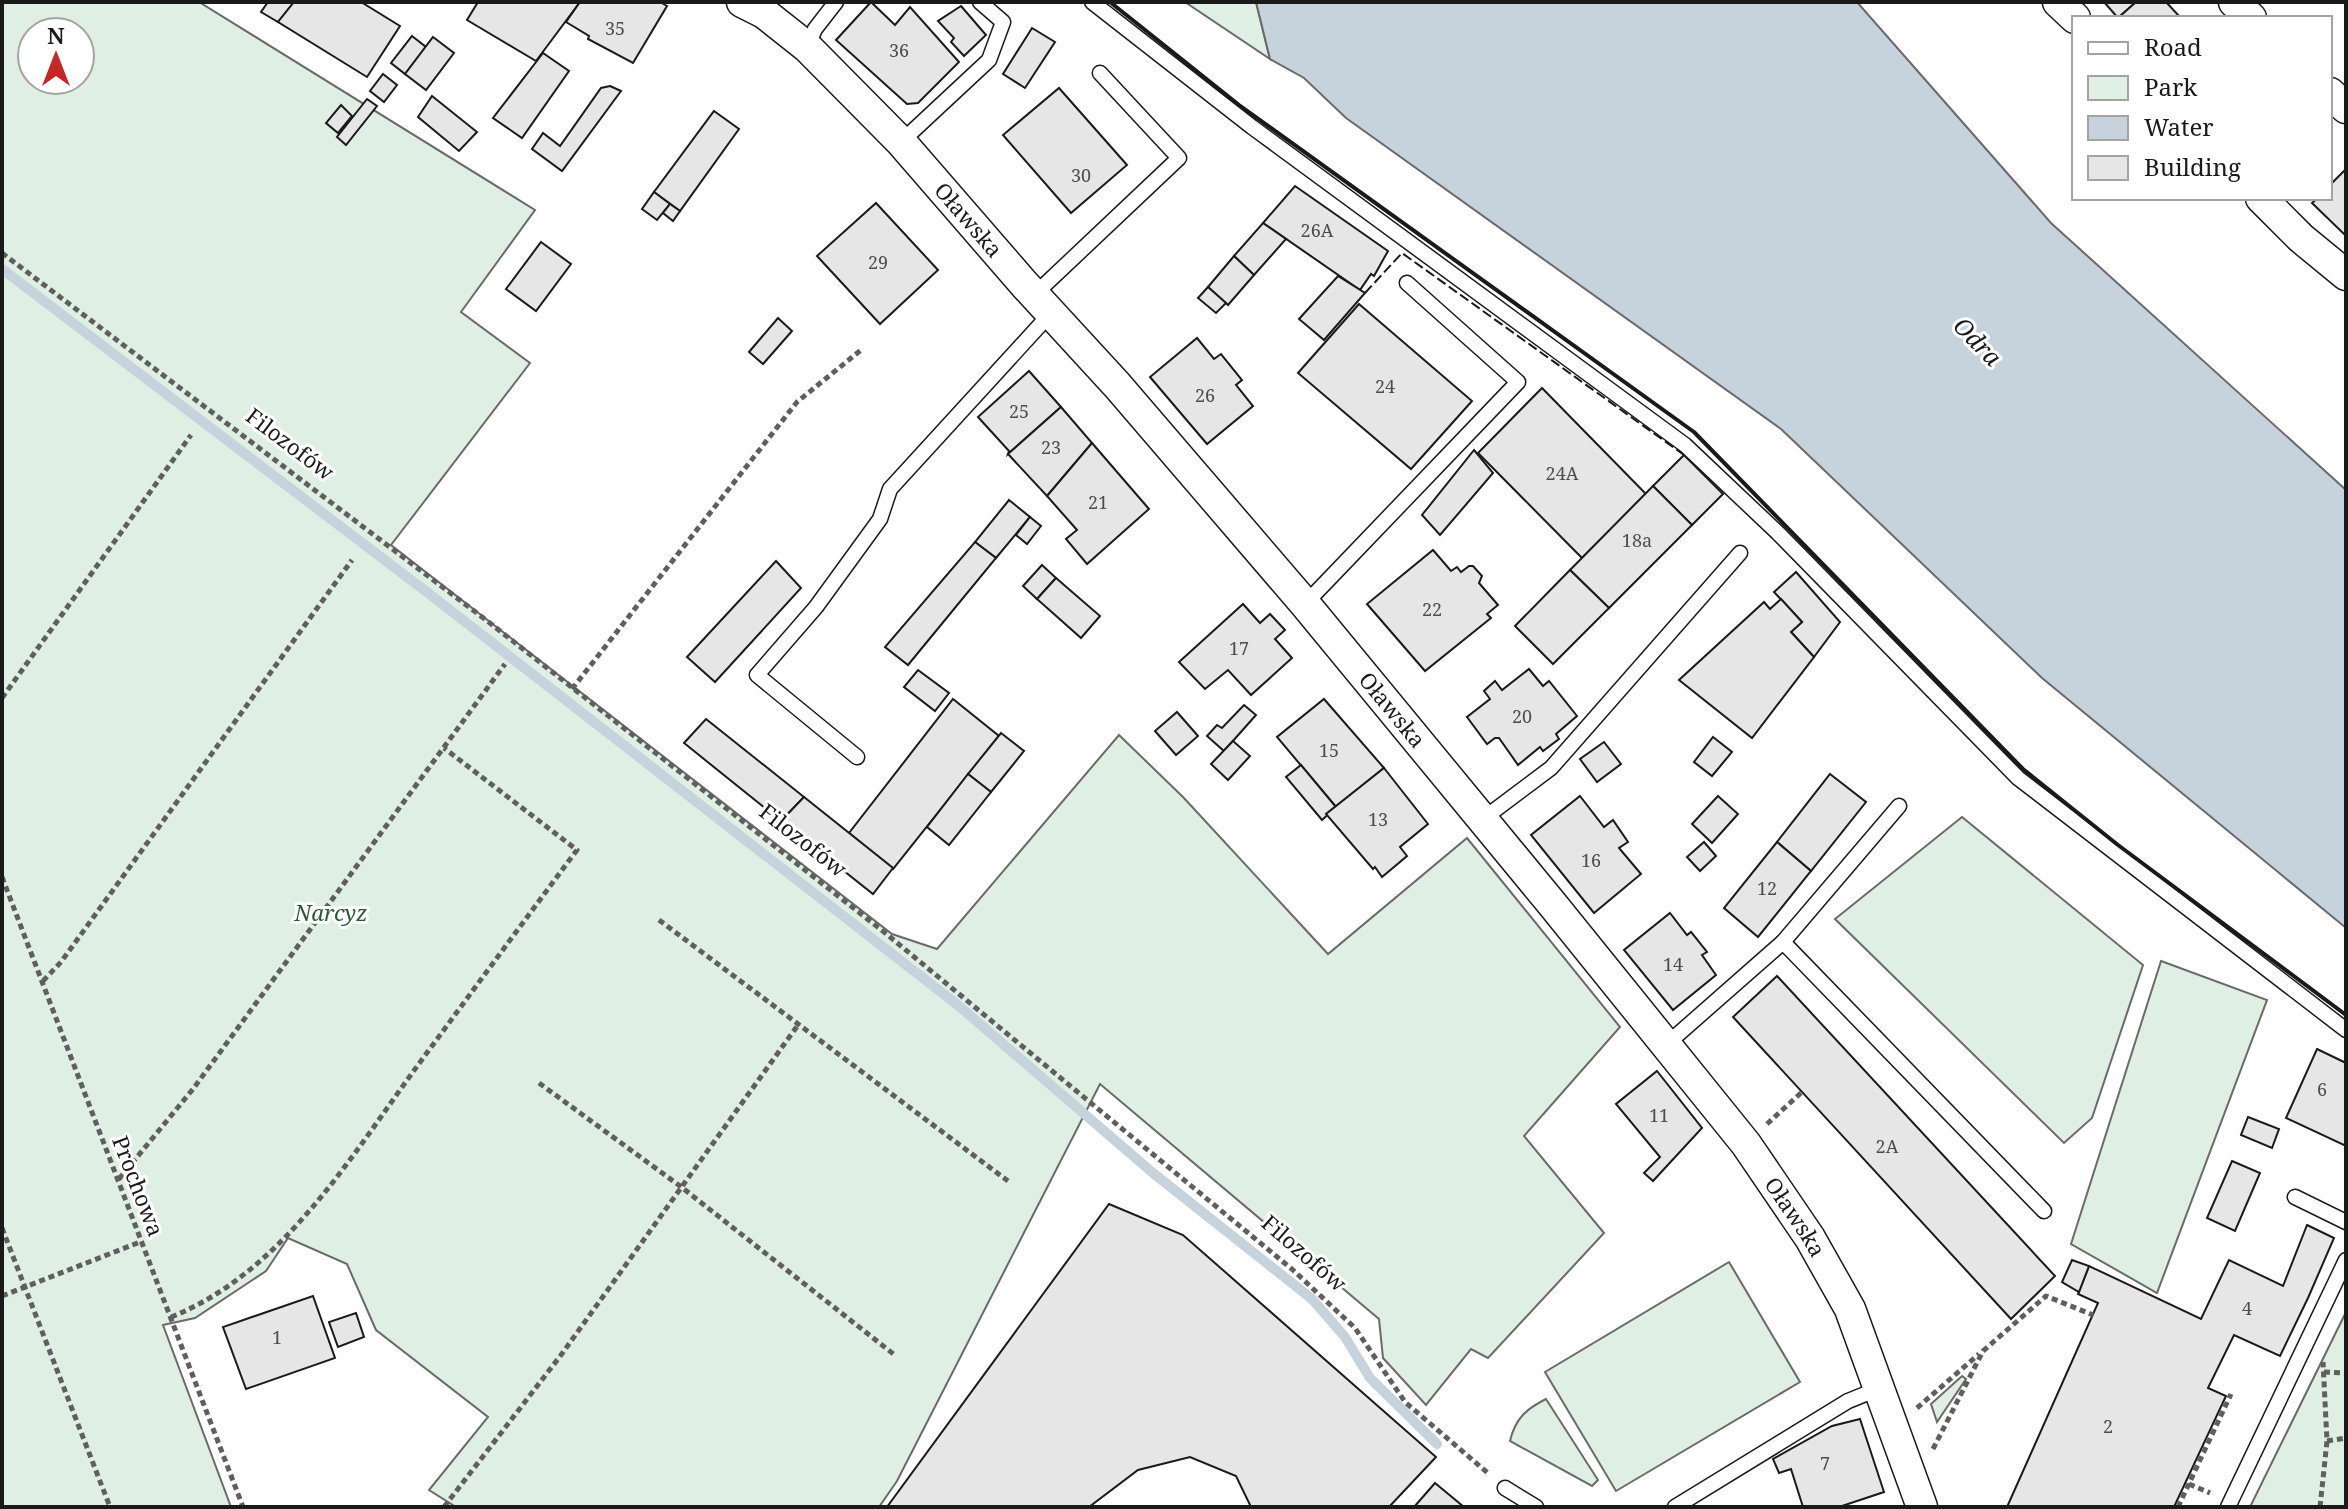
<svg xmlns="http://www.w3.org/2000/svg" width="2348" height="1509" viewBox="0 0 2348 1509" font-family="'Noto Serif',serif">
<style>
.green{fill:#e0efe3;stroke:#6a6a6a;stroke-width:2;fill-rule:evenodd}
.water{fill:#c6d2dc;stroke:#6a6a6a;stroke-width:2}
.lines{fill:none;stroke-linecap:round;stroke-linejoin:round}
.stream{stroke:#c6d2dc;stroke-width:10}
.building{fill:#e6e6e6;stroke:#1a1a1a;stroke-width:2}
.service-casing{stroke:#1a1a1a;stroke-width:17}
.minor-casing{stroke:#1a1a1a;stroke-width:33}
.path{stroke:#5f5f5f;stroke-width:5;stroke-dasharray:6 4;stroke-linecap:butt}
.service{stroke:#fff;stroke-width:14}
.minor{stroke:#fff;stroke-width:30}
.fence{stroke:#1a1a1a;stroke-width:2;stroke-dasharray:10 4;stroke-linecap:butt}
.wall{stroke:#1a1a1a;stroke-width:4}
.labels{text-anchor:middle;stroke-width:6;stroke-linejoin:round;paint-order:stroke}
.number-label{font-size:18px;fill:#4d4d4d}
.street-label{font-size:22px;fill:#1a1a1a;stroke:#fff}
.park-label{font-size:22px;font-style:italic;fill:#2b5a34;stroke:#fff}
.water-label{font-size:24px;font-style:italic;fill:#1a1a1a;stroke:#fff}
</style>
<rect width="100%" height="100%" fill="#fff"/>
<!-- green -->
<g class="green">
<path d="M2,2H199L535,210L461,312L530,363L391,545L892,934L937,949L1119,735L1183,797L1328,954L1467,838L1620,1027L1524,1136L1604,1233L1488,1358L1471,1349L1426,1405L1383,1358L1379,1319L1100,1084L897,1481L879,1507H456L429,1490L488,1417L376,1330L347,1264L288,1238L266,1271L195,1318L163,1325L231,1507H2ZM32,32H80V80H32Z"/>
<polygon points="1185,2 1256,2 1270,59"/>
<polygon points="1962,817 2143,965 2092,1118 2064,1143 1835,919"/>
<polygon points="2161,961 2267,1000 2157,1293 2071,1244"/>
<polygon points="1729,1262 1800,1382 1616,1491 1545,1372"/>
<polygon points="2346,1312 2346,1507 2250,1507"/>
<polygon points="1962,1376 1966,1379 1937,1422 1931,1404"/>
<path d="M1546,1399L1598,1480L1592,1486L1510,1441C1515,1419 1526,1409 1546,1399Z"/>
</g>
<!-- water -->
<polygon class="water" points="1256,2 1857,2 2051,223 2346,490 2346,928 2042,678 1781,429 1346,118 1304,78 1270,59"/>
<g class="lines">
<!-- stream -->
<polyline class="stream" points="2,269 432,596 959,1006 1153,1173 1312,1299 1345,1337 1370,1378 1437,1444"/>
</g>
<!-- building -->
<g class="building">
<polygon points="268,2 294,2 278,22 261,12"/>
<polygon points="294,2 361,2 400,26 367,77 278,22"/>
<polygon points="478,2 580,2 536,61 467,20"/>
<polygon points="580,2 660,2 667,6 633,63 588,39 589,36 566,22"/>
<polygon points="871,2 895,25 910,7 959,62 918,103 907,104 836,40"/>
<polygon points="2104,2 2136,2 2118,18"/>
<polygon points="2136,2 2166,2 2180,17 2118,18"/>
<polygon points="961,6 986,35 964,56 951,42 954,38 938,21"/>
<polygon points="1032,28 1055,42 1025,88 1003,74"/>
<polygon points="412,36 426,47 405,74 391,63"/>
<polygon points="433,37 454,53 426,90 405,74"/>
<polygon points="543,53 569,71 522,138 493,118"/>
<polygon points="383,74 397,85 384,102 370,91"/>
<polygon points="610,86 621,91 562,171 532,149 543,133 560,146 601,88"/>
<polygon points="1059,88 1127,165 1071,213 1003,135"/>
<polygon points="432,96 477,132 459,151 418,117"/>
<polygon points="367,99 377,106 346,145 337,137"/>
<polygon points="341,105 352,116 338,133 326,123"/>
<polygon points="714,111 739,129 680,211 654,192"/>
<polygon points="2346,169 2346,236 2312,203 2318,198 2330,198 2330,185"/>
<polygon points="1295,186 1388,251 1374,276 1371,274 1360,290 1263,223"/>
<polygon points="654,192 670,204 657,220 642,209"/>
<polygon points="876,203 938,270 880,324 817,256"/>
<polygon points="670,204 680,211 673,221 663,213"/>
<polygon points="1263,223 1286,239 1254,275 1234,256"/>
<polygon points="541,242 571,264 536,311 506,289"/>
<polygon points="1234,256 1254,275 1228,305 1208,287"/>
<polygon points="1338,276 1365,293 1324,340 1299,319"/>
<polygon points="1208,287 1226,303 1216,313 1198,298"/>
<polygon points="1359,304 1472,401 1411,469 1298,373"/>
<polygon points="778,318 792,331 763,364 749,352"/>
<polygon points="1197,338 1214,359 1221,354 1242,380 1236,385 1253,406 1207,444 1150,377"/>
<polygon points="1029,371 1061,407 1008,454 1009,451 978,417"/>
<polygon points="1542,388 1646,494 1582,558 1478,453"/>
<polygon points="1061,407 1092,443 1047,496 1008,454"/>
<polygon points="1092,443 1149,509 1087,564 1066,539 1077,530 1047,496"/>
<polygon points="1474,450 1493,473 1440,535 1422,515"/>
<polygon points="1684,455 1723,494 1692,525 1653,486"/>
<polygon points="1653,486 1692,525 1609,608 1570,570"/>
<polygon points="1009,500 1030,517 996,558 975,542"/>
<polygon points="1030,517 1041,526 1027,544 1016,535"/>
<polygon points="975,542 996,558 908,665 885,647"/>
<polygon points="1433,550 1451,571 1457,567 1461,572 1469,566 1473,566 1482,576 1479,583 1498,605 1487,614 1491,618 1425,671 1367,604"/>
<polygon points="776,561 801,588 715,682 687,657"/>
<polygon points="1042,565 1056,578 1037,599 1023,586"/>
<polygon points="1570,570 1609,608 1553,664 1515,626"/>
<polygon points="1796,572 1840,622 1814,657 1791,632 1802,622 1774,592"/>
<polygon points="1056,578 1100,616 1081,638 1037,599"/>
<polygon points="1781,599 1802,622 1791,632 1814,657 1752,738 1679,680 1764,602 1770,609"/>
<polygon points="1243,604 1260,623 1270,614 1285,630 1275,639 1292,658 1251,695 1228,670 1205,689 1179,662"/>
<polygon points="1529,669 1543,686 1549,681 1577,716 1556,734 1559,739 1543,751 1540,747 1518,765 1499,738 1495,738 1487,744 1467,717 1490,699 1484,691 1495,681 1502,690"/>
<polygon points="918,670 949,693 935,711 904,687"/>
<polygon points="953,699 999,736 893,869 849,833"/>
<polygon points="1324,699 1384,768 1336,807 1277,737"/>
<polygon points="1244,705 1256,715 1224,751 1207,736 1217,725 1222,728"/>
<polygon points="1177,712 1198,736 1176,755 1155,731"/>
<polygon points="706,719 804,797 781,821 684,743"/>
<polygon points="1001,733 1024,751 991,792 968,774"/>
<polygon points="1713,737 1732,752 1712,776 1694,762"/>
<polygon points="1233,741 1250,756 1228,780 1211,764"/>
<polygon points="1604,742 1621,764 1597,782 1580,759"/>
<polygon points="1301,765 1336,807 1322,820 1286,777"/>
<polygon points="1384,768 1428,824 1400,847 1407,856 1382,877 1375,867 1373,869 1326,814"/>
<polygon points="968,774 991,792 949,845 927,827"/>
<polygon points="1830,774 1866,802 1811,871 1777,842"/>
<polygon points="1580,796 1604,827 1613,820 1628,842 1619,848 1641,874 1594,913 1531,835"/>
<polygon points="1718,796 1738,814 1712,843 1692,824"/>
<polygon points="804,797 893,868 873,894 781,821"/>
<polygon points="1704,842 1716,856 1700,871 1687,857"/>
<polygon points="1777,842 1811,871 1758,937 1724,908"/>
<polygon points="1670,913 1687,935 1691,932 1707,952 1702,955 1716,975 1673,1010 1624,950"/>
<polygon points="1777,976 2055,1276 2011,1319 1733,1017"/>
<polygon points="2317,1049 2346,1063 2346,1146 2286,1118"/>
<polygon points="1657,1071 1702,1128 1653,1181 1644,1173 1660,1157 1616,1104"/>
<polygon points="2248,1117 2279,1129 2272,1148 2241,1135"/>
<polygon points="2232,1161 2260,1173 2235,1231 2207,1218"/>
<polygon points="1109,1204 1183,1235 1436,1457 1389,1507 1251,1507 1236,1476 1190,1457 1138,1470 1089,1507 887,1507"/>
<polygon points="2307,1225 2334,1238 2308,1298 2280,1356 2234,1335 2208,1388 2226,1396 2174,1507 2007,1507 2098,1303 2078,1294 2089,1266 2201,1319 2229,1260 2283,1286"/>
<polygon points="2072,1260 2089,1266 2079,1292 2062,1282"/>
<polygon points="313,1296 335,1358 246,1389 223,1327"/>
<polygon points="356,1313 364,1337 338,1347 329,1322"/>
<polygon points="1860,1419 1884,1492 1839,1507 1803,1507 1791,1469 1779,1473 1773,1459 1832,1426"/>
<polygon points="1435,1483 1464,1507 1414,1507"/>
</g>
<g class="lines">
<defs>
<g id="service">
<polyline points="1092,2 1252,127 1685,445 1778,533 2018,778 2346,1030"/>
<polyline points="807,47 815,29 836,2"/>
<polyline points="901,142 989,60 1003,22 980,2"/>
<polyline points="1034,295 1179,158 1100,73"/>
<polyline points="1305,604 1518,382 1407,283"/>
<polyline points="857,757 757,675 816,607 880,519 890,489 1051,313"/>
<polyline points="1483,819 1551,768 1740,553"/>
<polyline points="1783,942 1899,806"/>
<polyline points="1667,1044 1783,942 2044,1211"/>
<polyline points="2295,1197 2346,1222"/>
<polyline points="1505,1488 1536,1507"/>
<polyline points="1675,1507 1848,1401 1880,1388"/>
<polyline points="2228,1507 2346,1260"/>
</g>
<g id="minor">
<path id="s1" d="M742,2L764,13L807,47L901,142L1025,285L1117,385L1305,604L1553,905L1746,1144L1810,1238L1850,1309L1922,1507"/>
<polyline points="2058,2 2075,18"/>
<polyline points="2234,2 2251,18"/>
<polyline points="2330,93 2346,108"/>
<polyline points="2261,198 2301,238 2346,275"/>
</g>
</defs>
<!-- service casing -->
<use href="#service" class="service-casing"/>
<!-- minor casing -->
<use href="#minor" class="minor-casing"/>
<!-- path -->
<g class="path">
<polyline points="2,253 486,620 884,932 1293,1270 1355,1328 1405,1402 1489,1474"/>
<polyline points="572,689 797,402 861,350"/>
<polyline points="2,698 191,435"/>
<polyline points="2,877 243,1507"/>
<polyline points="659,920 1008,1181"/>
<polyline points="43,981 61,962 352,560"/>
<polyline points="539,1083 680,1186 896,1356"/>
<polyline points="1767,1124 1802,1092"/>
<polyline points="119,1179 193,1089 505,664"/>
<polyline points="2,1228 110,1507"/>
<polyline points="2,1296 140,1242"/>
<path d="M171,1317C282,1273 350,1158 418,1065C471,993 524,921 577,850L444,748"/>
<polyline points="2324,1372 2346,1373"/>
<polyline points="1917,1408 1979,1354"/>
<polyline points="2327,1441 2346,1438"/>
<polyline points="1933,1449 1983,1351 2046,1296 2093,1315"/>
<polyline points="2189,1484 2210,1493"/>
<polyline points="444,1507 561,1355 798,1025"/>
<polyline points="2178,1507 2231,1394"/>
<polyline points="2320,1507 2327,1441 2323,1362"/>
</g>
<!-- service -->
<use href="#service" class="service"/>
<!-- minor -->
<use href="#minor" class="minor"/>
<!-- fence -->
<polyline class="fence" points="1365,293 1402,253 1684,455"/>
<!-- wall -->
<polyline class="wall" points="1110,2 1239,105 1694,432 2023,769 2118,845 2346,1015"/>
</g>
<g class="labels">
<!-- number labels -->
<g class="number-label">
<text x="615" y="35">35</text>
<text x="899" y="57">36</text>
<text x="1081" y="182">30</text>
<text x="1317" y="237">26A</text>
<text x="878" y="269">29</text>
<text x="1385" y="393">24</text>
<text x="1205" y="402">26</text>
<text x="1019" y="418">25</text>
<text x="1051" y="454">23</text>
<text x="1562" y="480">24A</text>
<text x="1098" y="509">21</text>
<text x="1637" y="547">18a</text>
<text x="1432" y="616">22</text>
<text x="1239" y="655">17</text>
<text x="1522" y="723">20</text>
<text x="1329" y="757">15</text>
<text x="1378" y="826">13</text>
<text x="1591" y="867">16</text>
<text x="1767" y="895">12</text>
<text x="1673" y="971">14</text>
<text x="2322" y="1096">6</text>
<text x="1659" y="1122">11</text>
<text x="1887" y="1153">2A</text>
<text x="2247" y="1315">4</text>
<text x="277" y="1344">1</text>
<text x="2108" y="1433">2</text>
<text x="1825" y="1470">7</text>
</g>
<!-- street labels -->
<g class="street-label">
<text dy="8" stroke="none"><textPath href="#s1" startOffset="316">Oławska</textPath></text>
<text transform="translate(290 444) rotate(37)" y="8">Filozofów</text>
<text dy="8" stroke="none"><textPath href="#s1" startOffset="964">Oławska</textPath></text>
<text transform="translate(803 840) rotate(38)" y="8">Filozofów</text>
<text transform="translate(138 1186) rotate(69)" y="8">Prochowa</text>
<text dy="8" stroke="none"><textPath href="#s1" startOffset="1612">Oławska</textPath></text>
<text transform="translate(1304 1253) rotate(41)" y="8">Filozofów</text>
</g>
<!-- park labels -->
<g class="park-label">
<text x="331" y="921">Narcyz</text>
</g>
<!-- water labels -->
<g class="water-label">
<text transform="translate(1977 342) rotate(46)" y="8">Odra</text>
</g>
</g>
<!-- border -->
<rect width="2348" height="1509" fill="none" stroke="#1a1a1a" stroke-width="8"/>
<!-- legend -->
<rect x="2072" y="16" width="260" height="184" fill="#ffffff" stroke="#a3a3a3" stroke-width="2"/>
<rect x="2088" y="42" width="40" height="12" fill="#ffffff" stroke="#a3a3a3" stroke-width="2"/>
<text x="2144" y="56" font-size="24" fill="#1a1a1a">Road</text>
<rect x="2088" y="76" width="40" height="24" fill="#e0efe3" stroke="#a3a3a3" stroke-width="2"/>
<text x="2144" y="96" font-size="24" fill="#1a1a1a">Park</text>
<rect x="2088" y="116" width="40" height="24" fill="#c6d2dc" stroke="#a3a3a3" stroke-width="2"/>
<text x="2144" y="136" font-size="24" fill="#1a1a1a">Water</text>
<rect x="2088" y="156" width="40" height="24" fill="#e6e6e6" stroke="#a3a3a3" stroke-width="2"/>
<text x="2144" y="176" font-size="24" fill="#1a1a1a">Building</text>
<!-- north arrow -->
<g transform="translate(56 56)"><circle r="38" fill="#ffffff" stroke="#a3a3a3" stroke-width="2"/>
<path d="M0-6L14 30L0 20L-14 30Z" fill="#c62828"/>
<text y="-12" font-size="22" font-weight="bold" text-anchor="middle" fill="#1a1a1a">N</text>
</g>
</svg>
